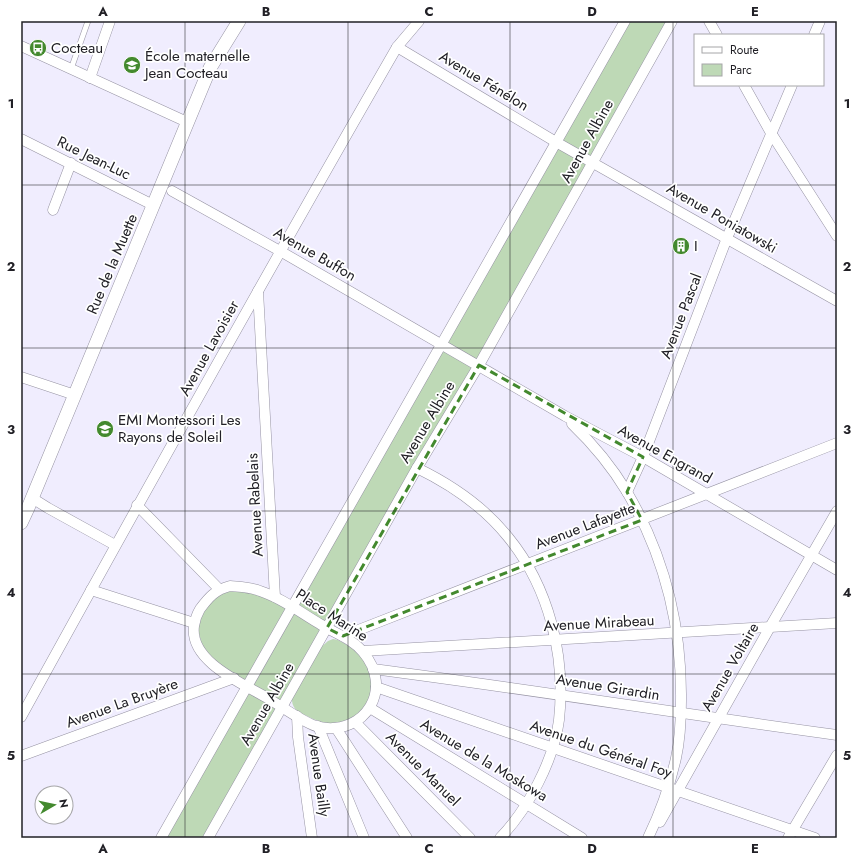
<svg xmlns="http://www.w3.org/2000/svg" width="858" height="859" viewBox="0 0 858 859" font-family="Jost,sans-serif">
<style>
.green{fill:#bed9b6}
.lines{fill:none;stroke-linecap:round;stroke-linejoin:round}
.service-casing{stroke:#9693a3;stroke-width:6}
.minor-casing{stroke:#9693a3;stroke-width:11}
.tertiary-casing{stroke:#9693a3;stroke-width:14}
.service{stroke:#fff;stroke-width:5}
.minor{stroke:#fff;stroke-width:10}
.tertiary{stroke:#fff;stroke-width:13}
.marked{fill:none;stroke:#43892e;stroke-width:3;stroke-dasharray:8 5;stroke-linejoin:round}
.grid{fill:none;stroke:#212026;stroke-width:1;stroke-opacity:0.55}
.labels{text-anchor:middle;stroke-width:3.5;stroke-linejoin:round;paint-order:stroke}
.poi-label{font-size:15px;fill:#212026;stroke:#fff;text-anchor:start}
.street-label{font-size:15px;fill:#212026;stroke:#fff}
.neatline{fill:none;stroke:#212026;stroke-width:1.5}
.grid-label{font-size:13px;text-anchor:middle;font-weight:bold;fill:#212026}
</style>
<rect width="100%" height="100%" fill="#f0edfe"/>
<!-- green -->
<g class="green">
<polygon points="629,21 669,21 204,838 165,838"/>
<polygon points="233,590 259,594 288,609 245,682 216,663 202,645 197,626 200,617 214,596"/>
<path d="M333,639C340,640 344,643 350,647C375,663 383,701 353,717C349,719 344,723 339,724C328,725 317,721 307,716C297,712 291,708 292,696L319,649L328,641Z"/>
</g>
<g class="lines">
<defs>
<polyline id="service" points="71,69 88,21"/>
<g id="minor">
<polyline points="709,21 717,35"/>
<polyline points="814,35 820,21"/>
<polyline points="21,46 187,122"/>
<polyline points="397,47 556,142 837,301"/>
<polyline points="90,78 110,21"/>
<polyline points="744,85 771,133 837,236"/>
<polyline points="21,139 153,205"/>
<polyline points="172,191 280,251 565,416 643,457 837,570"/>
<polyline points="53,210 71,163"/>
<polyline points="258,291 275,597"/>
<polyline points="21,377 75,395"/>
<path d="M572,424C593,444 612,467 627,492C665,557 682,626 681,701C681,719 680,740 676,758C670,785 660,813 648,838"/>
<path d="M417,468C452,485 484,507 508,537C549,587 566,656 559,720C554,760 528,809 500,838"/>
<polyline points="627,492 643,457 727,238 792,85"/>
<polyline points="32,498 48,508 115,545"/>
<polyline points="137,505 219,589"/>
<path d="M230,586C240,587 250,587 260,591C282,598 301,613 320,624C334,633 353,639 363,652C394,688 366,736 319,727C305,724 283,707 269,699C244,684 189,662 194,626C195,620 197,614 200,609C209,597 215,590 230,586Z"/>
<polyline points="91,590 194,623"/>
<polyline points="343,636 837,443"/>
<polyline points="363,651 837,623"/>
<path d="M373,669C528,689 682,714 837,735"/>
<polyline points="376,687 815,838"/>
<polyline points="370,708 582,838"/>
<polyline points="297,716 298,737 312,838"/>
<path d="M21,717C145,492 269,269 397,47L419,21"/>
<polyline points="355,722 470,838"/>
<polyline points="318,726 364,838"/>
<polyline points="336,728 407,838"/>
<polyline points="21,756 234,678"/>
<polyline points="660,822 770,627 837,511"/>
<polyline points="161,838 625,21"/>
<polyline points="208,838 417,468 479,365 672,21"/>
<polyline points="788,838 837,755"/>
</g>
<polyline id="tertiary" points="21,523 28,508 210,68 239,21"/>
</defs>
<!-- service casing -->
<use href="#service" class="service-casing"/>
<!-- minor casing -->
<use href="#minor" class="minor-casing"/>
<!-- tertiary casing -->
<use href="#tertiary" class="tertiary-casing"/>
<!-- service -->
<use href="#service" class="service"/>
<!-- minor -->
<use href="#minor" class="minor"/>
<!-- tertiary -->
<use href="#tertiary" class="tertiary"/>
</g>
<!-- marked area -->
<path class="marked" d="M479,365L643,457L627,492L642,520L343,636L327,628Z"/>
<!-- grid -->
<path class="grid" d="M185,21V838M348,21V838M510,21V838M673,21V838M21,185H837M21,348H837M21,511H837M21,674H837"/>
<!-- icons -->
<defs>
<symbol id="bus-disc" viewBox="-11 -11 22 22"><circle r="9.5" fill="#43892e" stroke="#fff"/><path d="M-5-6H5V4H4V6H2V4H-2V6H-4V4H-5ZM-3.5-4V0h7V-4ZM-3.5 1.2v1.5H-2V1.2ZM2 1.2v1.5H3.5V1.2Z" fill="#fff"/></symbol>
<symbol id="school-disc" viewBox="-11 -11 22 22"><circle r="9.5" fill="#43892e" stroke="#fff"/><path d="M0-5L7-2L0 1L-7-2ZM-4 1L0 2.5L4 1V4Q0 6-4 4Z" fill="#fff"/></symbol>
<symbol id="building-disc" viewBox="-11 -11 22 22"><circle r="9.5" fill="#43892e" stroke="#fff"/><path d="M-4-6H4V6H1V3H-1V6H-4ZM-2.5-4.3h1.7v1.8h-1.7ZM.8-4.3h1.7v1.8H.8ZM-2.5-1h1.7V.8h-1.7ZM.8-1h1.7V.8H.8Z" fill="#fff"/></symbol>
</defs>
<g fill-rule="evenodd">
<use href="#bus-disc" x="28" y="38" width="20" height="20"/>
<use href="#school-disc" x="122" y="55" width="20" height="20"/>
<use href="#building-disc" x="671" y="236" width="20" height="20"/>
<use href="#school-disc" x="95" y="419" width="20" height="20"/>
</g>
<g class="labels">
<!-- poi labels -->
<g class="poi-label">
<text x="51" y="53">Cocteau</text>
<text x="145" y="61">École maternelle<tspan x="145" dy="17">Jean Cocteau</tspan></text>
<text x="694" y="251">I</text>
<text x="118" y="425">EMI Montessori Les<tspan x="118" dy="17">Rayons de Soleil</tspan></text>
</g>
<!-- street labels -->
<g class="street-label">
<text transform="translate(484 81) rotate(31)" y="5">Avenue Fénélon</text>
<text transform="translate(587 141) rotate(-61)" y="5">Avenue Albine</text>
<text transform="translate(94 158) rotate(26)" y="5">Rue Jean-Luc</text>
<text transform="translate(722 218) rotate(30)" y="5">Avenue Poniatowski</text>
<text transform="translate(315 254) rotate(30)" y="5">Avenue Buffon</text>
<text transform="translate(112 264) rotate(-67)" y="5">Rue de la Muette</text>
<text transform="translate(681 316) rotate(-69)" y="5">Avenue Pascal</text>
<text transform="translate(209 348) rotate(-61)" y="5">Avenue Lavoisier</text>
<text transform="translate(427 422) rotate(-59)" y="5">Avenue Albine</text>
<text transform="translate(665 454) rotate(29)" y="5">Avenue Engrand</text>
<text transform="translate(255 505) rotate(-93)" y="5">Avenue Rabelais</text>
<text transform="translate(585 526) rotate(-21)" y="5">Avenue Lafayette</text>
<text transform="translate(332 615) rotate(33)" y="5">Place Marine</text>
<text transform="translate(599 623) rotate(-3)" y="5">Avenue Mirabeau</text>
<text transform="translate(730 667) rotate(-60)" y="5">Avenue Voltaire</text>
<text transform="translate(608 687) rotate(9)" y="5">Avenue Girardin</text>
<text transform="translate(122 703) rotate(-20)" y="5">Avenue La Bruyère</text>
<text transform="translate(267 704) rotate(-60)" y="5">Avenue Albine</text>
<text transform="translate(601 749) rotate(19)" y="5">Avenue du Général Foy</text>
<text transform="translate(484 760) rotate(31)" y="5">Avenue de la Moskowa</text>
<text transform="translate(423 769) rotate(45)" y="5">Avenue Manuel</text>
<text transform="translate(319 775) rotate(82)" y="5">Avenue Bailly</text>
</g>
</g>
<!-- border -->
<rect width="858" height="859" fill="none" stroke="#ffffff" stroke-width="44"/>
<!-- legend -->
<rect x="694" y="34" width="130" height="52" fill="#ffffff" stroke="#a6a6a8"/>
<rect x="702" y="47" width="20" height="6" fill="#ffffff" stroke="#a6a6a8"/>
<text x="730" y="54" font-size="12" fill="#212026">Route</text>
<rect x="702" y="64" width="20" height="12" fill="#bed9b6" stroke="#a6a6a8"/>
<text x="730" y="74" font-size="12" fill="#212026">Parc</text>
<!-- north arrow -->
<g transform="translate(54 805) rotate(81)"><circle r="19" fill="#ffffff" stroke="#a6a6a8"/>
<path d="M0-3L7 15L0 10L-7 15Z" fill="#43892e"/>
<text y="-6" font-size="11" font-weight="bold" text-anchor="middle" fill="#212026">N</text>
</g>
<rect x="22" y="22" width="814" height="815" class="neatline"/>
<g class="grid-label">
<text x="103" y="16">A</text>
<text x="266" y="16">B</text>
<text x="429" y="16">C</text>
<text x="592" y="16">D</text>
<text x="755" y="16">E</text>
<text x="11" y="108">1</text>
<text x="847" y="108">1</text>
<text x="11" y="271">2</text>
<text x="847" y="271">2</text>
<text x="11" y="434">3</text>
<text x="847" y="434">3</text>
<text x="11" y="597">4</text>
<text x="847" y="597">4</text>
<text x="11" y="760">5</text>
<text x="847" y="760">5</text>
<text x="103" y="853">A</text>
<text x="266" y="853">B</text>
<text x="429" y="853">C</text>
<text x="592" y="853">D</text>
<text x="755" y="853">E</text>
</g>
</svg>
